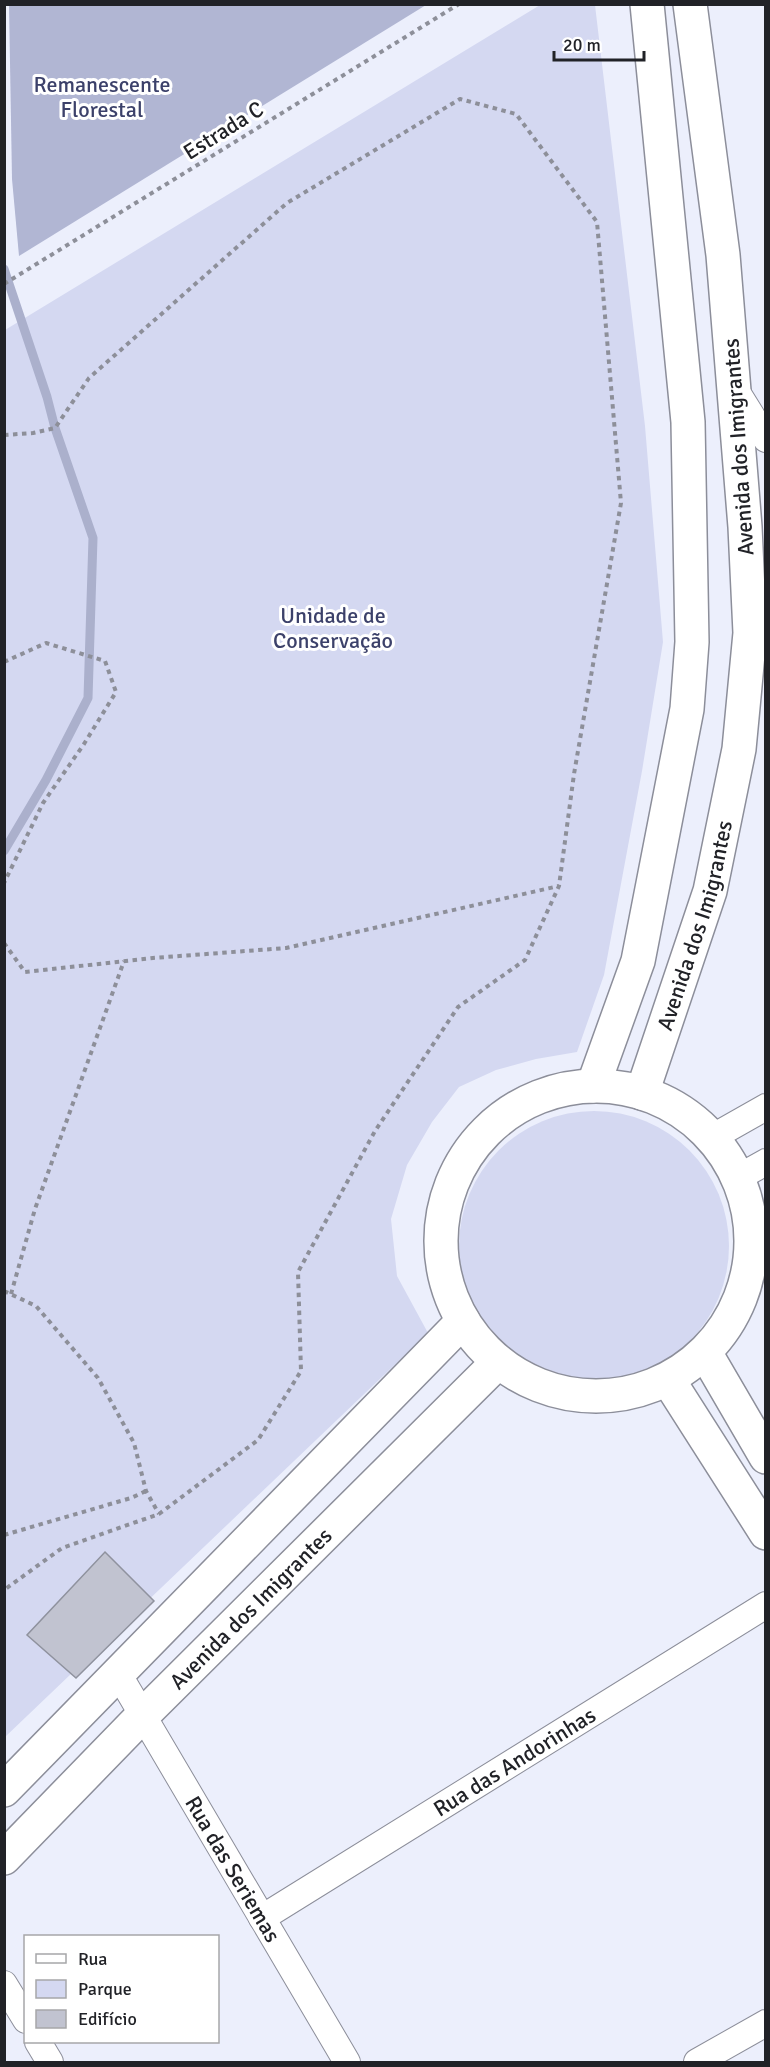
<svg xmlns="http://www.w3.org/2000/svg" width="770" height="2067" viewBox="0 0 770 2067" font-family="Signika,sans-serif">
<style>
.green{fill:#d4d8f1}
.forest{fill:#b1b6d3}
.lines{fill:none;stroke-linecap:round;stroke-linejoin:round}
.stream{stroke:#abb0cc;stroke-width:9}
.building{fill:#c1c3d0;stroke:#8f929e;stroke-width:1.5}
.minor-casing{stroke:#8c8e9a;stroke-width:28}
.tertiary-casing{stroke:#8c8e9a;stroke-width:36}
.path{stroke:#8d8f99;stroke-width:4;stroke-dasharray:4.5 4.5;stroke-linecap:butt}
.minor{stroke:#fff;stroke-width:26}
.tertiary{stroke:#fff;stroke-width:33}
.labels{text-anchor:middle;stroke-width:6;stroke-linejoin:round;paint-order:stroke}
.park-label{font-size:22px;fill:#3c416a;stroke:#fff}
.street-label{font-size:22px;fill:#212227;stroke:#fff}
</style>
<rect width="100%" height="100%" fill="#eceffc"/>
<!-- green -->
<g class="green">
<polygon points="540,5 595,5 645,426 663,642 642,771 604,975 577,1052 536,1059 496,1070 459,1087 432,1122 407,1165 391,1219 397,1276 428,1333 5,1737 5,330"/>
<circle cx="594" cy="1246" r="135"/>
</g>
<!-- forest -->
<polygon class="forest" points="9,5 9,4 426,5 19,256 12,179"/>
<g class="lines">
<!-- stream -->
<polyline class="stream" points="4,269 47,397 55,428 93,538 88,698 46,780 4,851"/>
</g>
<!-- building -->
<polygon class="building" points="105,1552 154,1601 76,1678 27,1635"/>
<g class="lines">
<defs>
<g id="minor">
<polyline points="735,389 766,439"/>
<polyline points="713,1137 766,1107"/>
<polyline points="739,1177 766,1162"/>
<path id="s1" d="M119,1675L347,2062"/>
<path id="s2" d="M262,1918L766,1605"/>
<polyline points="4,1984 26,2020"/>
<polyline points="38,2042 50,2062"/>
<polyline points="697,2062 766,2023"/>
</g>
<g id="tertiary">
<polyline points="593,1086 638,961 687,709 692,642 688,422 647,4"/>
<circle cx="596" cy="1241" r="155"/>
<path id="s3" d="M642,1093L710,891L739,749L750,633L745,527L723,255L690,4"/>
<polyline points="706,1354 766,1457"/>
<polyline points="669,1381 766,1533"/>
<polyline points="4,1790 463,1321"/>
<path id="s4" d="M4,1858L142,1716L498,1362"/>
</g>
</defs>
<!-- minor casing -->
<use href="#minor" class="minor-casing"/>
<!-- tertiary casing -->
<use href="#tertiary" class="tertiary-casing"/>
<!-- path -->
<g class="path">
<polyline points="4,284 459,4"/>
<polyline points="4,435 33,433 55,428 89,378 287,203 460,99 516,114 597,222 621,503 574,774 559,886 525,960 458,1007 375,1131 298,1272 301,1371 258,1440 159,1514 62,1548 4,1590"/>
<polyline points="4,662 46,643 105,661 116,692 84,744 43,803 4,883"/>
<polyline points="4,943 25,972 153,958 286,948 559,886"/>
<polyline points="4,1291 36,1306 98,1378 134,1443 146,1491 159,1514"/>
<polyline points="11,1294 35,1209 124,961"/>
<polyline points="4,1535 131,1498 146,1491"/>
</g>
<!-- minor -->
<use href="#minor" class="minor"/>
<!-- tertiary -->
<use href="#tertiary" class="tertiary"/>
</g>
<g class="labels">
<!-- park labels -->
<g class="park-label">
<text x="102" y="92">Remanescente<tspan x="102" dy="25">Florestal</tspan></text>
<text x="333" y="623">Unidade de<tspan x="333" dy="25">Conservação</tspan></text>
</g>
<!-- street labels -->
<g class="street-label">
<text transform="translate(223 130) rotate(-32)" y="8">Estrada C</text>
<text transform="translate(738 447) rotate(-94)" y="8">Avenida dos Imigrantes</text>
<text dy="8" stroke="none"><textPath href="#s3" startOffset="176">Avenida dos Imigrantes</textPath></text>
<text dy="8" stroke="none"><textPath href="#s4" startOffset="351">Avenida dos Imigrantes</textPath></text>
<text dy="8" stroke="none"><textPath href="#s2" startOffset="297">Rua das Andorinhas</textPath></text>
<text dy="8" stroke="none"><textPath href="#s1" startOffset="225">Rua das Seriemas</textPath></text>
</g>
</g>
<!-- border -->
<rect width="770" height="2067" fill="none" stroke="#212227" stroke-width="12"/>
<!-- legend -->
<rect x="24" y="1935" width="195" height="108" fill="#ffffff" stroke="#a6a7a9" stroke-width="1.5"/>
<rect x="36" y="1954" width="30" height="9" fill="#ffffff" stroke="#a6a7a9" stroke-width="1.5"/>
<text x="78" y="1965" font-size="18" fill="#212227">Rua</text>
<rect x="36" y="1980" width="30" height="18" fill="#d4d8f1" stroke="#a6a7a9" stroke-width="1.5"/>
<text x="78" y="1995" font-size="18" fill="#212227">Parque</text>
<rect x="36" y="2010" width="30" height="18" fill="#c1c3d0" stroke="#a6a7a9" stroke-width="1.5"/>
<text x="78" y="2025" font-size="18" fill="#212227">Edifício</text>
<!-- scale -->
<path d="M554 51v9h90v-9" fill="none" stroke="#212227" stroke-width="3"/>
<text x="563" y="51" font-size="18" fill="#212227" stroke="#ffffff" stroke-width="4.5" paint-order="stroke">20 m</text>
</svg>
